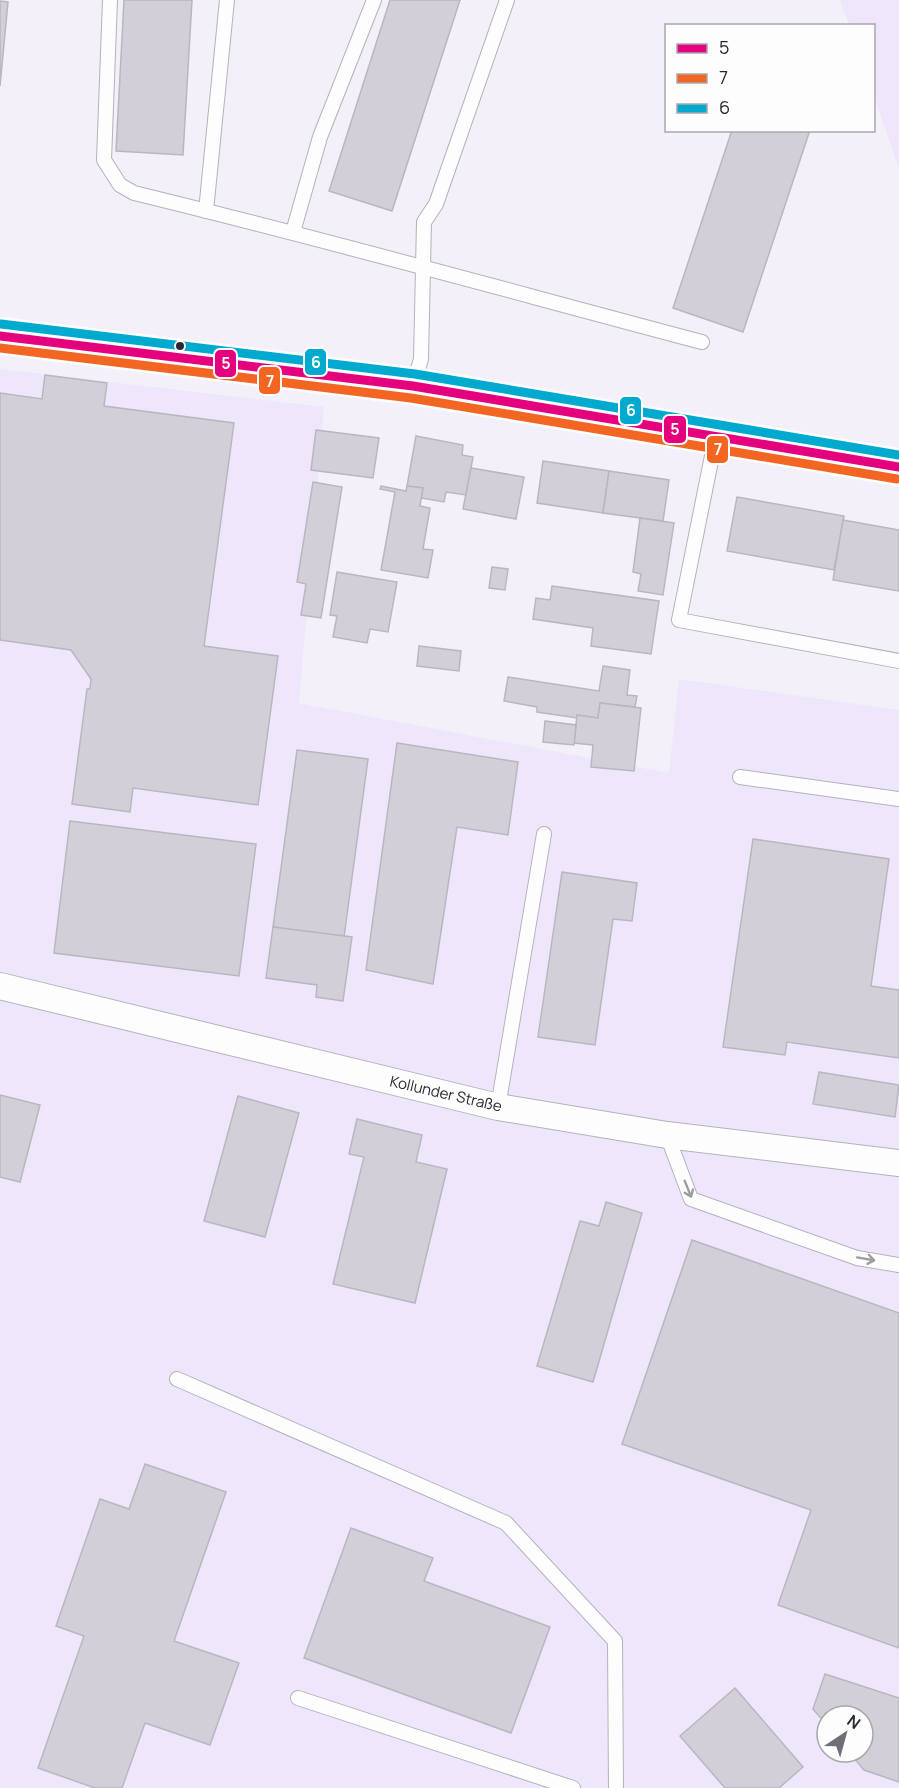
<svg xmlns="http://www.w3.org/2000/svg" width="899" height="1788" viewBox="0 0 899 1788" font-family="Manrope,sans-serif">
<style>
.built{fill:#eee6fb;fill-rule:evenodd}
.building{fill:#d3cfd9;stroke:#bab6c0;stroke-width:1.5}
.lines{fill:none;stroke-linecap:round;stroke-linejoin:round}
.service-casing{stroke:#b5b1bb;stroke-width:16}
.minor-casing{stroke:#b5b1bb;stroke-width:28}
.tertiary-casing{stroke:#b5b1bb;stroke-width:34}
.service{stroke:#fdfdfe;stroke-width:14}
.minor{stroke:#fdfdfe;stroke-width:26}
.tertiary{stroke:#fdfdfe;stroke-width:32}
.bus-1-casing{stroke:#fdfdfd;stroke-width:14}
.bus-2-casing{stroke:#fdfdfd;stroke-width:14}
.bus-3-casing{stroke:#fdfdfd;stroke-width:14}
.bus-1{stroke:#e5007d;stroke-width:9}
.bus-2{stroke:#f26522;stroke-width:9}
.bus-3{stroke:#00a9ce;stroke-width:9}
.oneway{stroke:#9f9da2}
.bus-dot{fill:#2c2732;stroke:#fdfdfd;stroke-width:2}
.labels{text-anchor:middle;stroke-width:6;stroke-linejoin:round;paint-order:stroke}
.street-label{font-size:15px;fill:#2c2732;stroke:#fdfdfd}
.line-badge{stroke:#fdfdfd;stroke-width:2}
.badge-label{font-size:16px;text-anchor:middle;font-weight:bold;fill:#fff}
</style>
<rect width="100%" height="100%" fill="#f4f0fa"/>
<!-- built -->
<g class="built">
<polygon points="840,0 899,0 899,169 874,96 874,26 849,25"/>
<path d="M0,369L324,407L299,703L669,773L679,679L899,710V1788H0ZM827,1716H863V1752H827Z"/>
</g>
<!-- building -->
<g class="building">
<polygon points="124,0 192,0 183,155 116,151"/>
<polygon points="390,0 460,0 392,211 329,191"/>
<polygon points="0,1 8,2 0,86"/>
<polygon points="732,130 810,130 743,332 673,308"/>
<polygon points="45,375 107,383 104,406 234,423 204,646 278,656 258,805 133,788 130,812 72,804 87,689 90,689 91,679 71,650 0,640 0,393 42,399"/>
<polygon points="316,430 379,438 373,478 311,470"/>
<polygon points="416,436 463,445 462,455 473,457 466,495 446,492 444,502 421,498 423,488 407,486"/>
<polygon points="543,461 609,471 603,513 537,503"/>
<polygon points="471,468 524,477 516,519 463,509"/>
<polygon points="609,471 669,480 663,521 603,513"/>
<polygon points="313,482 342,487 321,618 301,615 306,584 297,582"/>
<polygon points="381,486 406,491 407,486 423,488 420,506 430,508 423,549 433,550 428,578 381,570 395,492 380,489"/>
<polygon points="737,497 844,516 834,570 727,551"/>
<polygon points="640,518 674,523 663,595 638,591 641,574 633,572"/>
<polygon points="843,520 899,530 899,591 833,580"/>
<polygon points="492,567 508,569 505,590 489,588"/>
<polygon points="337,572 397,582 388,632 370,629 367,643 333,637 337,616 330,615"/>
<polygon points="552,586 659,601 651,654 591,646 593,628 533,619 536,598 550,600"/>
<polygon points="419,646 461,651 459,671 417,666"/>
<polygon points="603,666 630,670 627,695 637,696 635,707 600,703 598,718 577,715 577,718 537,712 537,707 504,701 508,677 599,691"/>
<polygon points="600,703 641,708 634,771 591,767 593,745 574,743 577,715 598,718"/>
<polygon points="545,721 576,725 574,745 543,742"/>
<polygon points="397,743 518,762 508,835 457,827 433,984 366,970"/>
<polygon points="297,750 368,759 344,937 273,927"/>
<polygon points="70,821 256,844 239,976 54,953"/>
<polygon points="753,839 889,859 871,986 899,990 899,1058 787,1042 785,1055 723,1047"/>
<polygon points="562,872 637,883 632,921 613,919 595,1045 538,1037"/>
<polygon points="273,927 352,937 343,1001 316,997 317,985 266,978"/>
<polygon points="819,1072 899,1085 895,1117 813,1104"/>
<polygon points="0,1095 40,1105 20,1182 0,1177"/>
<polygon points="238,1096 299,1113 265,1237 204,1221"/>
<polygon points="357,1119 422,1135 416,1162 447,1169 415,1303 333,1284 364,1157 349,1154"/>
<polygon points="606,1202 642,1213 593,1382 537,1366 580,1221 599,1226"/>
<polygon points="692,1240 899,1313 899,1648 778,1605 811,1510 622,1444"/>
<polygon points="145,1464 226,1492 174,1641 239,1663 210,1745 145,1723 122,1788 95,1788 38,1768 84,1636 56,1626 100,1499 129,1509"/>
<polygon points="351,1528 433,1558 424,1581 550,1627 511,1733 304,1658"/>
<polygon points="825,1674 899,1698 899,1782 864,1770 849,1752 863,1752 863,1716 827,1716 827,1725 813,1709"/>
<polygon points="735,1688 803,1767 779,1788 725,1788 680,1736"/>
</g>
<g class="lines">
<defs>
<g id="service">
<path d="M110,0L104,160L120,185L134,193C324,239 513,292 702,342"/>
<polyline points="206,211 227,0"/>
<polyline points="293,232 320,137 374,0"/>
<polyline points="413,386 421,359 424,222 436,204 507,0"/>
<polyline points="716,436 679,620 899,661"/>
<polyline points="740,777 899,799"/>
<polyline points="498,1107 544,834"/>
<polyline points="667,1135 691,1199 857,1258 899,1265"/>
<polyline points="177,1379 506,1523 615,1641 616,1788"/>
<polyline points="298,1698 573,1788"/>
</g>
<polyline id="minor" points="0,986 498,1107 667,1135 899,1163"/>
<polyline id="tertiary" points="0,336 413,386 899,467"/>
</defs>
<!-- service casing -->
<use href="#service" class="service-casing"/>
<!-- minor casing -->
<use href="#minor" class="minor-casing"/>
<!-- tertiary casing -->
<use href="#tertiary" class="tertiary-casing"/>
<!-- service -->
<use href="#service" class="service"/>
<!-- minor -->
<use href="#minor" class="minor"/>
<!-- tertiary -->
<use href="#tertiary" class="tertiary"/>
<defs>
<polyline id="bus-1" points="0,336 413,386 899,467"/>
<polyline id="bus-2" points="0,348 411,398 897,479"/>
<polyline id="bus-3" points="1,324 415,374 899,455"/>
</defs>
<!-- bus-1 casing -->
<use href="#bus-1" class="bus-1-casing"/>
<!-- bus-2 casing -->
<use href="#bus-2" class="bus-2-casing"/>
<!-- bus-3 casing -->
<use href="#bus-3" class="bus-3-casing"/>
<!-- bus-1 -->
<use href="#bus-1" class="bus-1"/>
<!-- bus-2 -->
<use href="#bus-2" class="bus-2"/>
<!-- bus-3 -->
<use href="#bus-3" class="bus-3"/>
</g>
<!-- one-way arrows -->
<defs><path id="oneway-shaft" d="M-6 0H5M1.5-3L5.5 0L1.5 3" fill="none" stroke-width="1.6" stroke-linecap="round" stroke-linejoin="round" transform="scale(1.5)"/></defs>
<g class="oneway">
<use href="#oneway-shaft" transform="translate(688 1189) rotate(68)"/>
<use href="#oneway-shaft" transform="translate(866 1259) rotate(10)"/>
</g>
<!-- markers -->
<circle class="bus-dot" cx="180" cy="346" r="5"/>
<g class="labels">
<!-- street labels -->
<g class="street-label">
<text transform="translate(446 1094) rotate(13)" y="5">Kollunder Straße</text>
</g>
</g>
<g class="line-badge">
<rect x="304" y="348" width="23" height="28" rx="6" fill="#00a9ce"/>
<rect x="214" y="349" width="23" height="29" rx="6" fill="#e5007d"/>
<rect x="258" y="366" width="23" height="29" rx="6" fill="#f26522"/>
<rect x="619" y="396" width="23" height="29" rx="6" fill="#00a9ce"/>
<rect x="663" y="415" width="24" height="29" rx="6" fill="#e5007d"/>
<rect x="706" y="435" width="23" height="29" rx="6" fill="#f26522"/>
</g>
<g class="badge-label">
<text x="316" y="368">6</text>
<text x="226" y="369">5</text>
<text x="270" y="387">7</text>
<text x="631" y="416">6</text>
<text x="675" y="435">5</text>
<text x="718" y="455">7</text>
</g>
<!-- legend -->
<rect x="665" y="24" width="210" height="108" fill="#fdfdfd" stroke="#a9a7ac" stroke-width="1.5"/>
<rect x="677" y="44" width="30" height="9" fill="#e5007d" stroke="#a9a7ac" stroke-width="1.5"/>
<text x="719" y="54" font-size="18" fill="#2c2732">5</text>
<rect x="677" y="74" width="30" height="9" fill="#f26522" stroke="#a9a7ac" stroke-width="1.5"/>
<text x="719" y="84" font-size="18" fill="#2c2732">7</text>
<rect x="677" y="104" width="30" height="9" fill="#00a9ce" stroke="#a9a7ac" stroke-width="1.5"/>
<text x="719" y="114" font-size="18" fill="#2c2732">6</text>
<!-- north arrow -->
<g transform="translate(845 1734) rotate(36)"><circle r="28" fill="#fdfdfd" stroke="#a9a7ac" stroke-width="1.5"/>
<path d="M0-4.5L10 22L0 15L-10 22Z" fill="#726d78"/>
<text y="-9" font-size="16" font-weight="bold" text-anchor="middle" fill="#2c2732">N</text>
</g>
</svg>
